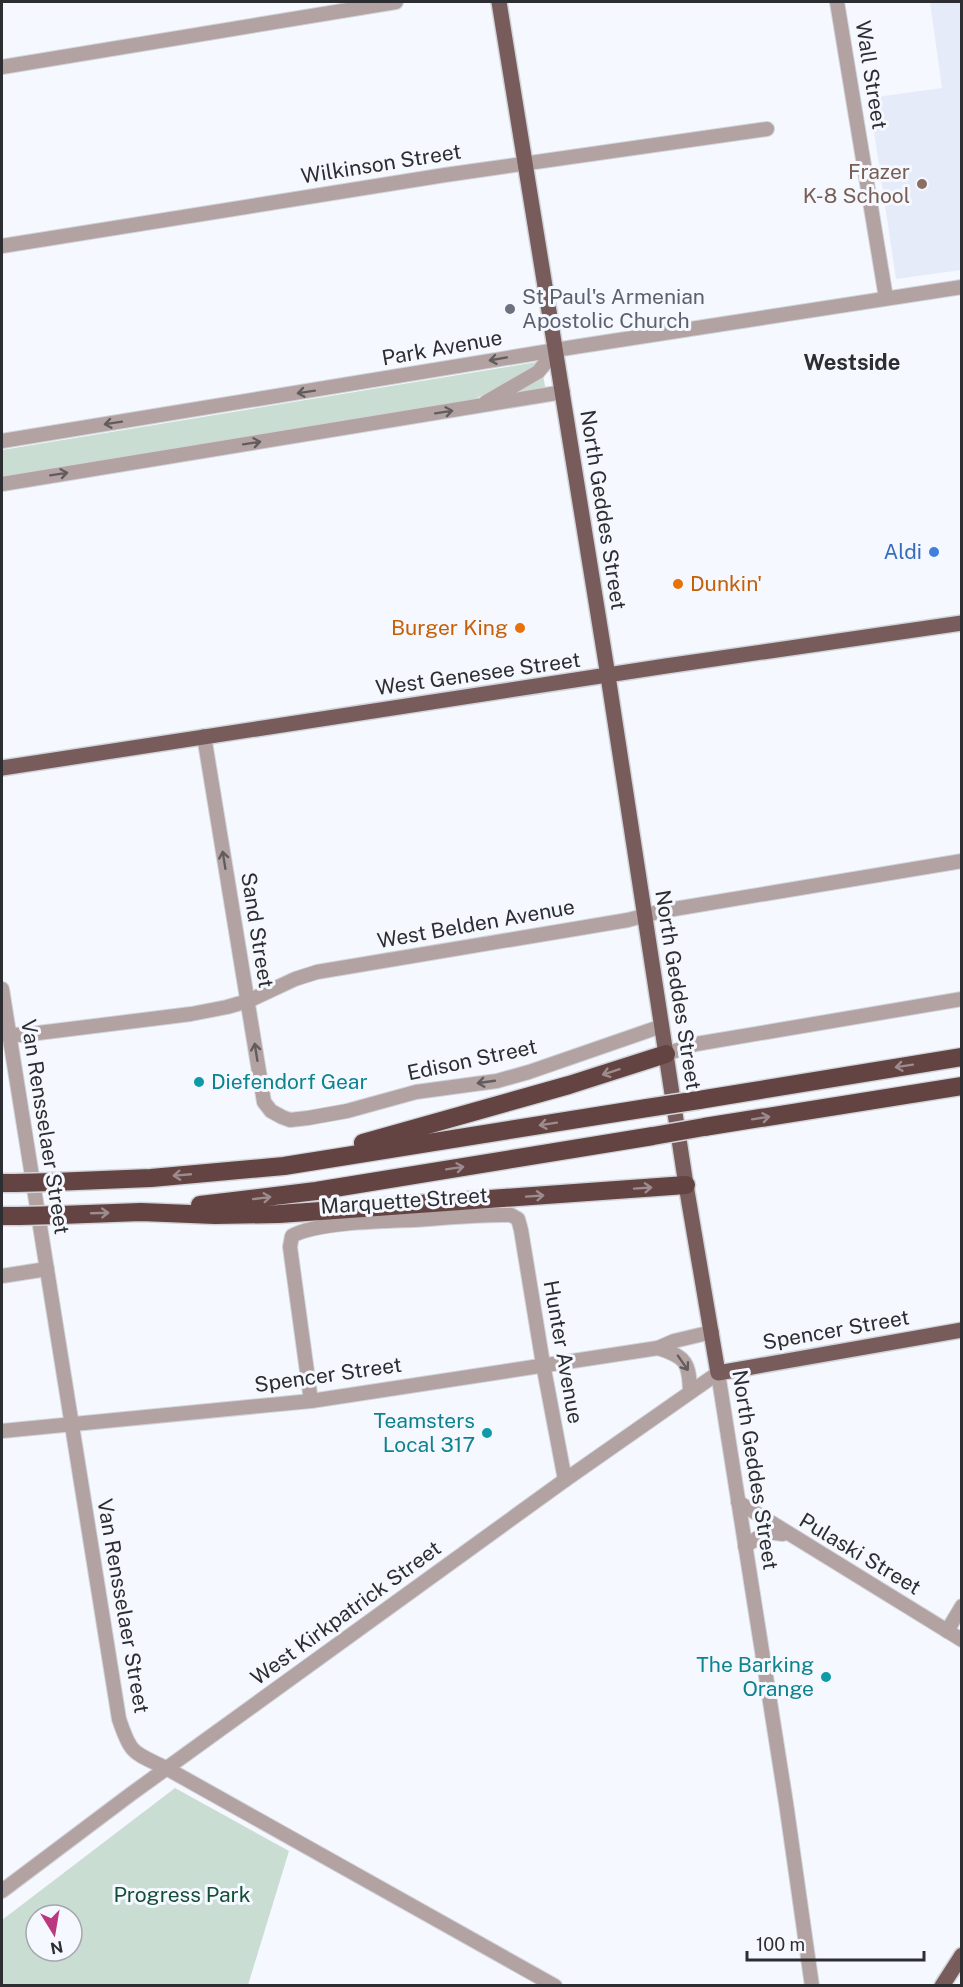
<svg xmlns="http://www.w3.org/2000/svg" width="963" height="1987" viewBox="0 0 963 1987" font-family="'Public Sans',sans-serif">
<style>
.built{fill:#e5ebf8}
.green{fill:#caddd2;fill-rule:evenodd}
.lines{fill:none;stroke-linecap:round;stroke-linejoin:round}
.minor-casing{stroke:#d1d4d9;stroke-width:16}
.major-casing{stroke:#d1d4d9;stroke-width:18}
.highway-casing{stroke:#d1d4d9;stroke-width:21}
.minor{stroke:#b3a2a2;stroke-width:14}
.major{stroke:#785c5c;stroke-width:15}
.highway{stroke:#634443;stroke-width:18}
.highway-bridge-casing{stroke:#d1d4d9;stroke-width:21;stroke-linecap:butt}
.highway-bridge{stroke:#634443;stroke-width:18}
.oneway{stroke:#635c5e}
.oneway2{stroke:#9d8c8e}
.education-dot{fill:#8d6e63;stroke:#f5f8fe;stroke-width:2}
.worship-dot{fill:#6b7280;stroke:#f5f8fe;stroke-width:2}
.shop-dot{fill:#3f7fe0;stroke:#f5f8fe;stroke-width:2}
.food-dot{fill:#e8710a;stroke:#f5f8fe;stroke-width:2}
.culture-dot{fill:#0f9aa8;stroke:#f5f8fe;stroke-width:2}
.labels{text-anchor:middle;stroke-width:6;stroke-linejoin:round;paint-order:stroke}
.street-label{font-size:21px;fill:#2d2e31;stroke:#f5f8fe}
.education-label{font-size:21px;fill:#785e54;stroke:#f5f8fe;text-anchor:end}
.worship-label{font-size:21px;fill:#5b616d;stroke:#f5f8fe;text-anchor:start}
.shop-label{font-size:21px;fill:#366cbe;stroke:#f5f8fe;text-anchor:end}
.food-label{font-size:21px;fill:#c56008;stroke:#f5f8fe;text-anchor:start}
.culture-label{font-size:21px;fill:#0d838f;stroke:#f5f8fe;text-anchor:end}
.park-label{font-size:21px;fill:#144e35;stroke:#f5f8fe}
.neighbourhood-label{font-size:22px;font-weight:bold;fill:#2d2e31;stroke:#f5f8fe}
</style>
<rect width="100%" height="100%" fill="#f5f8fe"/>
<!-- built -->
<polygon class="built" points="930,2 961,2 961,270 896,279 869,98 942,88"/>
<!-- green -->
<g class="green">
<polygon points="537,362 538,363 535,367 473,400 2,477 2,450"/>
<polygon points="543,375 546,391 500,397"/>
<path d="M175,1788L289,1851L248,1985H2V1920ZM36,1915H72V1951H36Z"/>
</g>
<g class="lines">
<defs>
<g id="minor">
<polyline points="837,2 886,298"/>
<polyline points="2,67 396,2"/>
<polyline points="2,246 445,175 767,129"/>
<polyline points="486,402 538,372 556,350"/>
<polyline points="2,441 574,347 962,287"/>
<polyline points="2,484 563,392"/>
<polyline points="204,736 264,1102 271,1111 282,1117 290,1120 308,1118 347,1111 416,1092 497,1081 529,1072 662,1026"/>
<path d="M2,989L119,1719C131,1755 133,1752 166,1768L555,1986"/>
<polyline points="2,1034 22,1035 191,1014 227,1007 248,1001 295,979 317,972 628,920 662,911 962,861"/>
<polyline points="666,1054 696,1044 962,999"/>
<polyline points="2,1276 47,1269"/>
<path d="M658,1348C686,1357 689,1362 690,1391"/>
<path d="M311,1401L290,1247L292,1236C316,1222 385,1221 414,1220C446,1218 479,1214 511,1215L518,1219L521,1230L543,1364L565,1480"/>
<polyline points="2,1431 311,1401 658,1348 674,1341 712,1332"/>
<polyline points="738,1502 962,1640"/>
<polyline points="745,1546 767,1532 783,1534"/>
<polyline points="947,1631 962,1606"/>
<polyline points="2,1891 131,1794 565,1480 718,1373 786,1803 812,1986"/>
</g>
<g id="major">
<polyline points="499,2 608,676 686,1185 718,1373 962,1330"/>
<polyline points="2,768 666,666 962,623"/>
<polyline points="942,1986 962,1955"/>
</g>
<g id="highway">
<polyline points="699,1100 962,1057"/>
<polyline points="704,1127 962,1086"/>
<polyline points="363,1143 569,1085 666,1054"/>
<polyline points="53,1182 151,1178 284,1166 647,1108"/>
<polyline points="2,1183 15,1183"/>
<polyline points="200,1205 316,1191 653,1136"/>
<polyline points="60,1215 141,1212 215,1215 279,1214 686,1185"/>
<polyline points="2,1216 19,1216"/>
</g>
</defs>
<!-- minor casing -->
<use href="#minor" class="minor-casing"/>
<!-- major casing -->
<use href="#major" class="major-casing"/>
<!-- highway casing -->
<use href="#highway" class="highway-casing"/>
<!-- minor -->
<use href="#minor" class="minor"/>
<!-- major -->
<use href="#major" class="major"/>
<!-- highway -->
<use href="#highway" class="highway"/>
<defs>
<g id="highway-bridge">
<polyline points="647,1108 699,1100"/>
<polyline points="653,1136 704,1127"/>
<polyline points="15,1183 53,1182"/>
<polyline points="19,1216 60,1215"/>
</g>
</defs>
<!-- highway-bridge casing -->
<use href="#highway-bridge" class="highway-bridge-casing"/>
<!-- highway-bridge -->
<use href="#highway-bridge" class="highway-bridge"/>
</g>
<!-- one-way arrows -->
<defs><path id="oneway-shaft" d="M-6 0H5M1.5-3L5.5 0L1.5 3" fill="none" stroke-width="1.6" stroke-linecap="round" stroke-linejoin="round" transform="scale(1.5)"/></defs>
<g class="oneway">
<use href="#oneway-shaft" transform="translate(498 359) rotate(170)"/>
<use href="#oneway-shaft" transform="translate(306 392) rotate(171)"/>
<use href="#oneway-shaft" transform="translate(444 412) rotate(-9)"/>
<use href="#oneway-shaft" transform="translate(113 423) rotate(171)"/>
<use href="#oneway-shaft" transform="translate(252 443) rotate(-9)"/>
<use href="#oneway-shaft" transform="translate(59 474) rotate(-9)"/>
<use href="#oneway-shaft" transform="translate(224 860) rotate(-99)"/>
<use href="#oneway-shaft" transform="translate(256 1052) rotate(-99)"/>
<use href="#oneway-shaft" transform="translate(486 1082) rotate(172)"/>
<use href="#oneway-shaft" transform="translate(683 1363) rotate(55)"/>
</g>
<g class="oneway2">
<use href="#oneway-shaft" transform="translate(904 1066) rotate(171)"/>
<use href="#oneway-shaft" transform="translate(611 1072) rotate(162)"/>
<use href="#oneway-shaft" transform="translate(761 1118) rotate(-9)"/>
<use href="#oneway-shaft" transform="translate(548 1124) rotate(171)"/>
<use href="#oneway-shaft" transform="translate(455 1168) rotate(-9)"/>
<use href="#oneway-shaft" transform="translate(182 1175) rotate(175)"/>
<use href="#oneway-shaft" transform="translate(643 1188) rotate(-4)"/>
<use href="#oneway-shaft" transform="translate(535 1196) rotate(-4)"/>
<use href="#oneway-shaft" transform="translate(262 1198) rotate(-7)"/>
<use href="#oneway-shaft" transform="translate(100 1213) rotate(-2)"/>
</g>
<!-- markers -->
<circle class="education-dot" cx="922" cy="184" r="6"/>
<circle class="worship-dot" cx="510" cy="309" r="6"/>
<circle class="shop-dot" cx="934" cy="552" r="6"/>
<g class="food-dot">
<circle cx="678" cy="584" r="6"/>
<circle cx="520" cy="628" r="6"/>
</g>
<g class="culture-dot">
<circle cx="199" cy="1082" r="6"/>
<circle cx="487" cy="1433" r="6"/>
<circle cx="826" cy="1677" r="6"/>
</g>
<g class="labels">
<!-- street labels -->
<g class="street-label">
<text transform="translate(871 75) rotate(81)" y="7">Wall Street</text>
<text transform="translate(381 164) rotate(-9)" y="7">Wilkinson Street</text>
<text transform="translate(442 348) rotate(-10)" y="7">Park Avenue</text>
<text transform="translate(603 510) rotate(81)" y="7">North Geddes Street</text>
<text transform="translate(478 674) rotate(-8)" y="7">West Genesee Street</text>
<text transform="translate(476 924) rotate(-10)" y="7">West Belden Avenue</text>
<text transform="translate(257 930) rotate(81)" y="7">Sand Street</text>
<text transform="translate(678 990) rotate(81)" y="7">North Geddes Street</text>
<text transform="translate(472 1060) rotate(-12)" y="7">Edison Street</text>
<text transform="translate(45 1127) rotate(81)" y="7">Van Rensselaer Street</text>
<text transform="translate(404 1201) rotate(-4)" y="7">Marquette Street</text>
<text transform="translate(836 1330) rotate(-10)" y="7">Spencer Street</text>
<text transform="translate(563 1352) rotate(80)" y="7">Hunter Avenue</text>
<text transform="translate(328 1375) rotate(-8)" y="7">Spencer Street</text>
<text transform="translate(755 1470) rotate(81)" y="7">North Geddes Street</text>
<text transform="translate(860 1554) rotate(31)" y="7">Pulaski Street</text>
<text transform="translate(123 1606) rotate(80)" y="7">Van Rensselaer Street</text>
<text transform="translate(346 1613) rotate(-36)" y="7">West Kirkpatrick Street</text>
</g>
<!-- education labels -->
<g class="education-label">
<text x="910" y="179">Frazer<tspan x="910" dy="24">K-8 School</tspan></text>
</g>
<!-- worship labels -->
<g class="worship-label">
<text x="522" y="304">St Paul's Armenian<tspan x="522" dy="24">Apostolic Church</tspan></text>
</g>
<!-- shop labels -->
<g class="shop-label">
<text x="922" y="559">Aldi</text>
</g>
<!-- food labels -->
<g class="food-label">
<text x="690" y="591">Dunkin'</text>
<text x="508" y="635" text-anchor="end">Burger King</text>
</g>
<!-- culture labels -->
<g class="culture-label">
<text x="211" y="1089" text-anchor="start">Diefendorf Gear</text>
<text x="475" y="1428">Teamsters<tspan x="475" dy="24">Local 317</tspan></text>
<text x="814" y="1672">The Barking<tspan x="814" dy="24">Orange</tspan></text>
</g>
<!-- park labels -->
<g class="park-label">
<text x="182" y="1902">Progress Park</text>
</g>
<!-- neighbourhood labels -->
<g class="neighbourhood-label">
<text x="852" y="370">Westside</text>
</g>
</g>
<!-- border -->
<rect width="963" height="1987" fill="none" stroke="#2d2e31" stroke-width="6"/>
<!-- north arrow -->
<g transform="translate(54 1933) rotate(169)"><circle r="28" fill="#f5f8fe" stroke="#a5a7ac" stroke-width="1.5"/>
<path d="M0-4.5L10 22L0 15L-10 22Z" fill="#bb387f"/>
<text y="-9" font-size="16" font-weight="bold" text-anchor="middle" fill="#2d2e31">N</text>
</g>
<!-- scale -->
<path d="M747 1951v9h177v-9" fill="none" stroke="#2d2e31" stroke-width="3"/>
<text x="756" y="1951" font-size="18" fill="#2d2e31" stroke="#f5f8fe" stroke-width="4.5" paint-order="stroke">100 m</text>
</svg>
